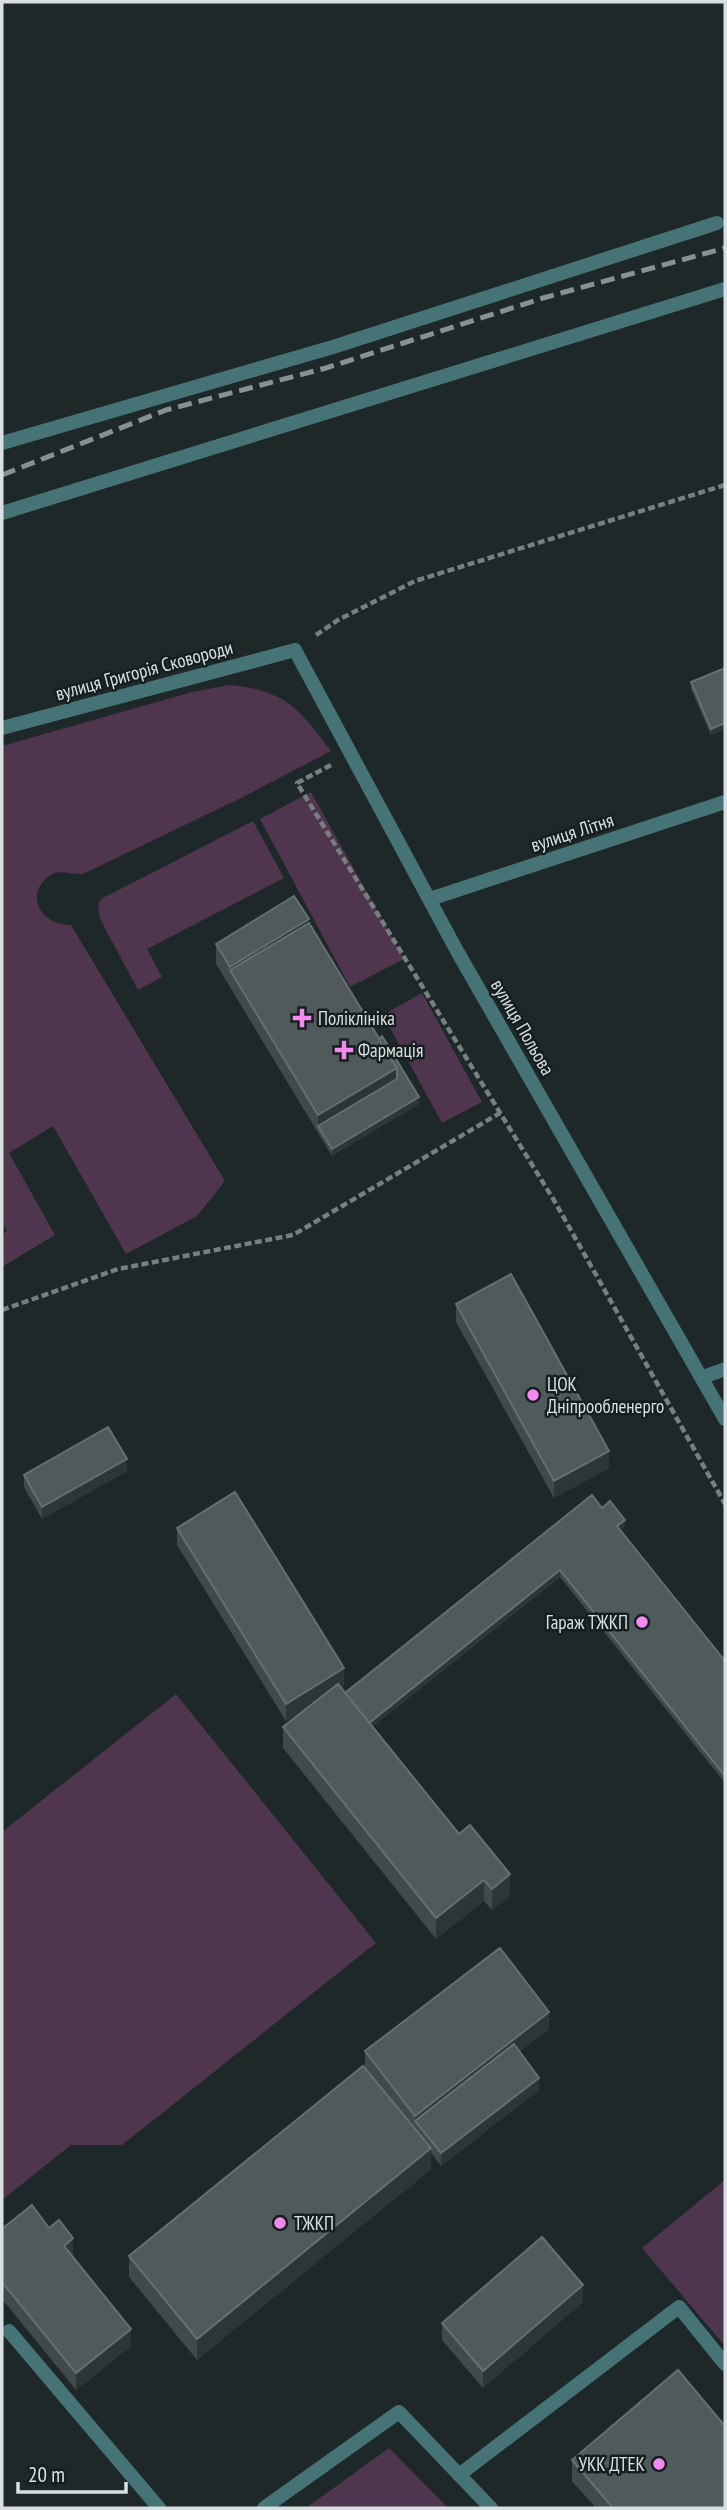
<svg xmlns="http://www.w3.org/2000/svg" width="727" height="2510" viewBox="0 0 727 2510" font-family="'PT Sans Narrow',sans-serif">
<style>
.green{fill:#4f354d}
.lines{fill:none;stroke-linecap:round;stroke-linejoin:round}
.path{stroke:#777f80;stroke-width:4.5;stroke-dasharray:7 3.5;stroke-linecap:butt}
.service{stroke:#457376;stroke-width:14}
.minor{stroke:#457376;stroke-width:14}
.rail{stroke:#899091;stroke-width:5;stroke-dasharray:14 7;stroke-linecap:butt}
.wall{fill:#414a4b}
.shaded-wall{fill:#2c3637}
.building{fill:#515a5b;stroke:#666f70;stroke-width:2}
.poi-dot{fill:#f489f0;stroke:#151f1f;stroke-width:2.5}
.labels{text-anchor:middle;stroke-width:5;stroke-linejoin:round;paint-order:stroke}
.street-label{font-size:19px;fill:#dae0e1;stroke:#151f1f}
.poi-label{font-size:19px;fill:#dae0e1;stroke:#151f1f;text-anchor:start}
</style>
<rect width="100%" height="100%" fill="#1f2829"/>
<!-- green -->
<g class="green">
<path d="M229,685C285,690 299,708 331,751L241,798L83,874C72,875 61,869 51,875C24,891 39,926 71,925L225,1181L197,1216L126,1254L53,1126L9,1153L55,1235L2,1267V1235L7,1231L2,1221V746L192,692Z"/>
<polygon points="311,792 404,959 350,987 260,819"/>
<polygon points="253,821 284,878 147,949 162,977 138,990 100,919 98,905 101,899"/>
<polygon points="422,993 482,1102 442,1123 383,1015"/>
<polygon points="176,1694 376,1943 122,2145 71,2145 2,2200 2,1832"/>
<polygon points="725,2180 725,2346 642,2248"/>
<polygon points="389,2448 448,2508 306,2508"/>
</g>
<g class="lines">
<!-- path -->
<g class="path">
<polyline points="316,635 338,620 415,581 725,485"/>
<polyline points="331,765 297,783 555,1202 725,1504"/>
<polyline points="2,1310 118,1269 293,1235 500,1113"/>
</g>
<!-- service -->
<g class="service">
<polyline points="2,443 333,347 717,223"/>
<polyline points="2,513 725,289"/>
<polyline points="9,2331 159,2508"/>
<polyline points="459,2475 679,2307 725,2364"/>
<polyline points="264,2508 399,2412 491,2508"/>
</g>
<!-- minor -->
<g class="minor">
<polyline points="2,728 295,650 457,951 725,1419"/>
<polyline points="430,899 725,802"/>
<polyline points="703,1377 725,1369"/>
</g>
<!-- rail -->
<polyline class="rail" points="2,475 166,410 326,368 543,298 725,248"/>
</g>
<!-- wall -->
<g class="wall">
<polygon points="725,668 725,729 711,735 691,689 691,682"/>
<polygon points="309,923 419,1104 332,1156 216,964 216,944"/>
<polygon points="456,1304 609,1468 554,1498 456,1322"/>
<polygon points="127,1471 42,1519 24,1487 24,1475"/>
<polygon points="602,1508 625,1526 620,1530 725,1661 725,1783 560,1577 372,1727 459,1834 510,1895 492,1910 484,1901 436,1939 283,1748 283,1727 307,1708 286,1721 177,1545 177,1528 344,1686 341,1688 345,1693"/>
<polygon points="549,2029 519,2052 539,2090 441,2166 431,2153 431,2169 197,2360 129,2277 129,2256 365,2068 365,2051"/>
<polygon points="2,2229 73,2256 131,2346 76,2390 2,2299"/>
<polygon points="583,2302 483,2388 442,2340 442,2323"/>
<polygon points="572,2460 725,2508 596,2508 572,2481"/>
</g>
<!-- shaded-wall -->
<g class="shaded-wall">
<polygon points="725,723 725,729 711,735 711,729"/>
<polygon points="309,919 309,940 230,970 230,988 230,967"/>
<polygon points="397,1068 397,1086 318,1126 318,1115"/>
<polygon points="419,1097 419,1104 332,1156 332,1149"/>
<polygon points="4,1207 4,1232 2,1233 2,1208"/>
<polygon points="609,1451 609,1468 554,1498 554,1481"/>
<polygon points="127,1459 127,1471 42,1519 42,1507"/>
<polygon points="625,1520 625,1526 617,1533 617,1526"/>
<polygon points="560,1570 560,1577 362,1735 362,1728"/>
<polygon points="344,1668 344,1686 286,1721 286,1704"/>
<polygon points="510,1874 510,1895 492,1910 492,1889"/>
<polygon points="484,1880 484,1901 436,1939 436,1918"/>
<polygon points="549,2012 549,2029 421,2128 415,2121 415,2116"/>
<polygon points="539,2078 539,2090 441,2166 441,2153"/>
<polygon points="431,2148 431,2169 197,2360 197,2339"/>
<polygon points="73,2238 73,2256 64,2263 64,2246"/>
<polygon points="583,2285 583,2302 483,2388 483,2371"/>
<polygon points="131,2329 131,2346 76,2390 76,2373"/>
</g>
<!-- building -->
<g class="building">
<polygon points="725,668 725,723 711,729 691,682"/>
<polygon points="294,896 309,919 230,967 216,944"/>
<polygon points="309,923 397,1068 318,1115 230,970"/>
<polygon points="382,1036 419,1097 332,1149 318,1126 397,1079 397,1068 379,1039"/>
<polygon points="511,1274 609,1451 554,1481 456,1304"/>
<polygon points="108,1427 127,1459 42,1507 24,1475"/>
<polygon points="235,1492 344,1668 286,1704 177,1528"/>
<polygon points="592,1495 602,1508 610,1501 625,1520 617,1526 725,1661 725,1776 560,1570 369,1723 345,1693"/>
<polygon points="338,1684 459,1834 470,1825 510,1874 492,1889 484,1880 436,1918 283,1727"/>
<polygon points="500,1948 549,2012 415,2116 365,2051"/>
<polygon points="514,2044 539,2078 441,2153 415,2121"/>
<polygon points="363,2066 431,2148 197,2339 129,2256"/>
<polygon points="32,2205 49,2228 59,2220 73,2238 64,2246 131,2329 76,2373 2,2282 2,2229"/>
<polygon points="542,2237 583,2285 483,2371 442,2323"/>
<polygon points="678,2370 725,2426 725,2508 613,2508 572,2460"/>
</g>
<!-- markers -->
<g class="poi-dot">
<path d="M298.5 1007.5h7v7h7v7h-7v7h-7v-7h-7v-7h7z"/>
<path d="M340.5 1039.5h7v7h7v7h-7v7h-7v-7h-7v-7h7z"/>
<circle cx="533" cy="1395" r="7"/>
<circle cx="642" cy="1622" r="7"/>
<circle cx="280" cy="2223" r="7"/>
<circle cx="659" cy="2464" r="7"/>
</g>
<g class="labels">
<!-- street labels -->
<g class="street-label">
<text transform="translate(144 670) rotate(-15)" y="7">вулиця Григорія Сковороди</text>
<text transform="translate(572 832) rotate(-18)" y="7">вулиця Літня</text>
<text transform="translate(523 1027) rotate(60)" y="7">вулиця Польова</text>
</g>
<!-- poi labels -->
<g class="poi-label">
<text x="318" y="1025">Поліклініка</text>
<text x="358" y="1057">Фармація</text>
<text x="547" y="1391">ЦОК<tspan x="547" dy="22">Дніпрообленерго</tspan></text>
<text x="628" y="1629" text-anchor="end">Гараж ТЖКП</text>
<text x="294" y="2230">ТЖКП</text>
<text x="645" y="2471" text-anchor="end">УКК ДТЕК</text>
</g>
</g>
<!-- border -->
<rect width="727" height="2510" fill="none" stroke="#dae0e1" stroke-width="7"/>
<!-- scale -->
<path d="M18 2482v10h108v-10" fill="none" stroke="#dae0e1" stroke-width="3.5"/>
<text x="28" y="2482" font-size="21" fill="#dae0e1" stroke="#151f1f" stroke-width="5" paint-order="stroke">20 m</text>
</svg>
